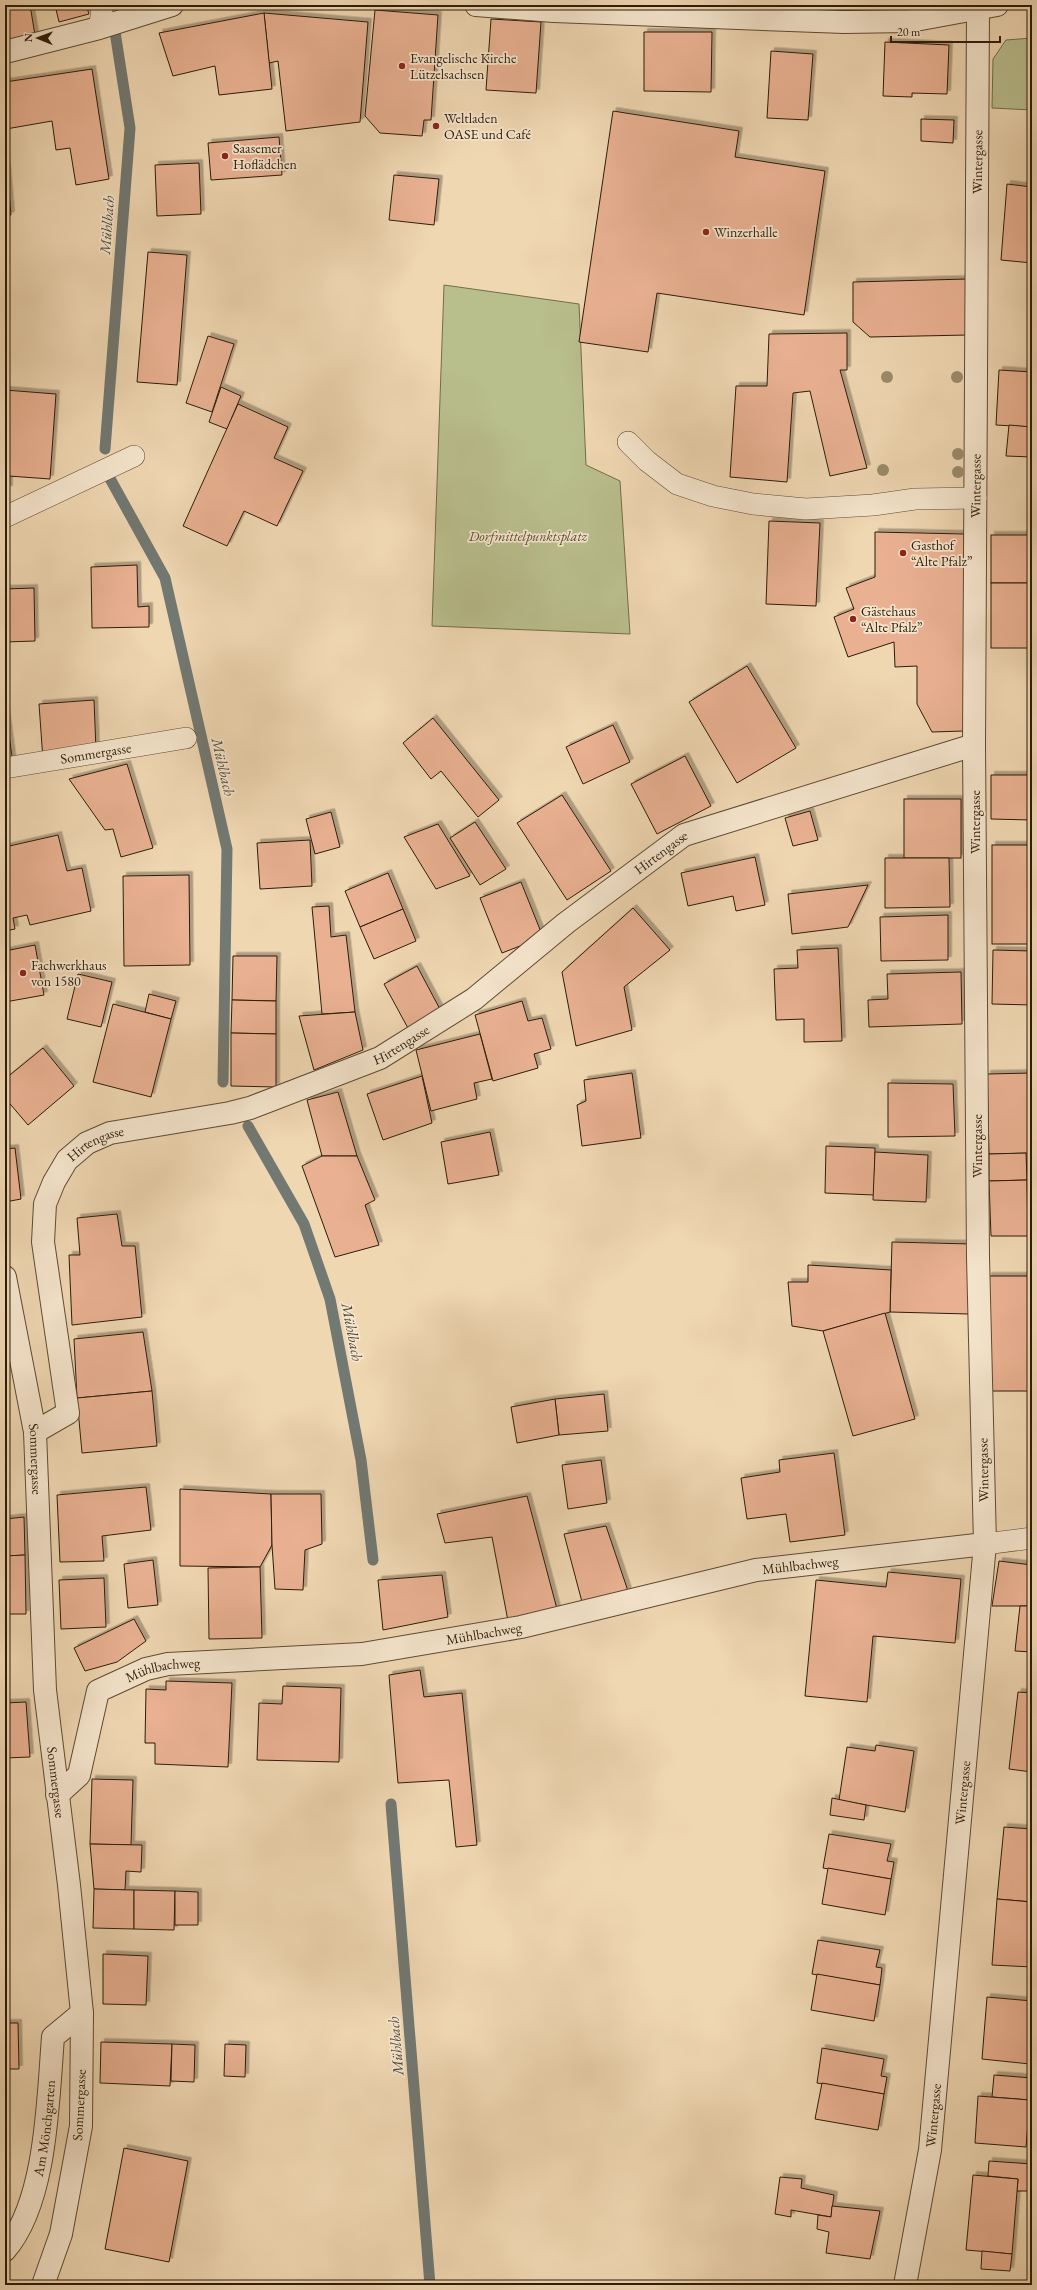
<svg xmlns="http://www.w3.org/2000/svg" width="1037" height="2290" viewBox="0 0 1037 2290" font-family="'EB Garamond',serif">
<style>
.green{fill:#b9be8d;stroke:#736d4b}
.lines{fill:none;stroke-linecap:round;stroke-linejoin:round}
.stream{stroke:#727872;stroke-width:11}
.building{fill:#e9b192;stroke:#2d1c09;filter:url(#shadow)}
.lane-casing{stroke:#5e4b33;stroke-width:22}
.street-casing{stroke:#5e4b33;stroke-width:24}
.lane{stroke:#f5e5cd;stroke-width:21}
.street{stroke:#f5e5cd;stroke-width:22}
.tree{fill:#9b8b6b}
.poi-dot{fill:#8f2418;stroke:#f5e5cd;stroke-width:1.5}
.labels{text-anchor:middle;stroke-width:3.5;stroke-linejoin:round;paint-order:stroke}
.poi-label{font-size:14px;fill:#2d1c09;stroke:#f5e5cd;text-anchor:start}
.street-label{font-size:14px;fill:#2d1c09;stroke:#f5e5cd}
.park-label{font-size:14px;font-style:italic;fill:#574d31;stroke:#f5e5cd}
.water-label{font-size:15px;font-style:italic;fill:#504a3e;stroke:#f5e5cd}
</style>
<defs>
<filter id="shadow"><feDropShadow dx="3.5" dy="-3.5" stdDeviation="0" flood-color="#0004"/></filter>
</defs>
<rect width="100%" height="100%" fill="#efd7b2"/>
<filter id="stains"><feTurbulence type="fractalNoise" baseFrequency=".005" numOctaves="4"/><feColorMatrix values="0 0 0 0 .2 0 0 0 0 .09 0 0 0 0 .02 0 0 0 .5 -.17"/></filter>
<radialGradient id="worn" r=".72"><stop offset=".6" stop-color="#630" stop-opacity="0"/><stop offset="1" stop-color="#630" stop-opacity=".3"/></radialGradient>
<!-- green -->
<g class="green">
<polygon points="1032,38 1032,110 992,108 993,59 1006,40"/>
<polygon points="444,285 579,304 586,465 620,481 630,634 432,626"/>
</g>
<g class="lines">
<!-- stream -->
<g class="stream">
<polyline points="105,449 130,128 113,19"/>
<polyline points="108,475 165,578 227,849 223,1082"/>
<polyline points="248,1126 304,1224 330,1299 361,1460 373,1560"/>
<polyline points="391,1804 430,2285"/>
</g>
</g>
<!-- building -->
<g class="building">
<polygon points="5,5 30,5 35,35 5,40"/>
<polygon points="55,5 86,5 89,14 59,22"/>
<polygon points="375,10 438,15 431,120 424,120 422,136 380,133 365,116"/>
<polygon points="264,13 368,22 360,122 286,131 278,61 269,63"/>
<polygon points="264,13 272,89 219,95 215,66 173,76 159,33"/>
<polygon points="491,19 541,22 536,93 486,90"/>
<polygon points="644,32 712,32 711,92 644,91"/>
<polygon points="885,42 949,45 947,94 912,93 912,97 883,96"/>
<polygon points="771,51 813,54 808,120 767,118"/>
<polygon points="92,69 109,179 76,185 70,148 56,150 52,121 6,129 5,82"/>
<polygon points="613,111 739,131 735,157 825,171 804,315 657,293 648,352 579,342"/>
<polygon points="921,119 954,120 953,143 921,141"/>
<polygon points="279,137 282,175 211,180 208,143"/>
<polygon points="5,147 11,215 5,216"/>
<polygon points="199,163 201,214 157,216 155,165"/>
<polygon points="394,175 439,179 434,225 389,220"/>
<polygon points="1007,184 1032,187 1032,263 1001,260"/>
<polygon points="148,252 187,255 177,385 137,382"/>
<polygon points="967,279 968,335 870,337 853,322 853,282"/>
<polygon points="847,333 847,370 840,370 867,468 830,476 810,391 793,393 787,482 730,477 736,386 767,386 769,334"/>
<polygon points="208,336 234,344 212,412 186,403"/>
<polygon points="999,370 1032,372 1032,427 996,425"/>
<polygon points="221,387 241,396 227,429 209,422"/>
<polygon points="5,390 56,394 50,479 9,476 9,489 5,489"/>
<polygon points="238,404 288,427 274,458 303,471 277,526 244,511 227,546 183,526"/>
<polygon points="1009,425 1032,427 1032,457 1006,456"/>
<polygon points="769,521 820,523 816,606 766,604"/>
<polygon points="875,532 964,534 964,731 932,732 917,704 917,666 895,667 894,642 848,657 834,617 854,609 846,588 875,577"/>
<rect x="991" y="535" width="41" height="48"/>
<polygon points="137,565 138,607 149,606 149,627 92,628 91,567"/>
<rect x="991" y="583" width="41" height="65"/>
<polygon points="34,588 35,641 5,642 5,589"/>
<polygon points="747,666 796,748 737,783 689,702"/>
<polygon points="94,700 96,750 43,760 39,704"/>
<polygon points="5,706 13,764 5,765"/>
<polygon points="433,718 499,800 478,817 441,771 431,779 403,743"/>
<polygon points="613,725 630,762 583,784 566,747"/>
<polygon points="685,756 711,806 657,834 631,784"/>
<polygon points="127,764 153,848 121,857 113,829 105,830 69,779"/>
<polygon points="991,775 1031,775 1031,820 991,819"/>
<polygon points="562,795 611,871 567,900 517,823"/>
<rect x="904" y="799" width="57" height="59"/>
<polygon points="810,811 818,840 793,846 785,818"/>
<polygon points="331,812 340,847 315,854 306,819"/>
<polygon points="475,822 506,869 480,885 450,838"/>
<polygon points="438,824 470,876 436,889 404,837"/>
<polygon points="58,835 67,871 82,868 91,911 30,925 27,915 13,918 15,929 5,931 5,847"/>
<polygon points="310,840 312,886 260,889 257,843"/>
<rect x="992" y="845" width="40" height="99"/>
<polygon points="755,857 765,905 736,911 733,896 688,906 681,873"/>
<polygon points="885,858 949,858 950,907 885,908"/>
<polygon points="388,873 403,909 360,927 345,891"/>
<polygon points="189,875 190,965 124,966 123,876"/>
<polygon points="521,882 543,937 502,953 480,898"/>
<polygon points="868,885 848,927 792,934 788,894"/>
<polygon points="329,906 331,937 346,935 355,1012 322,1014 312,907"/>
<polygon points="633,908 670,950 624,987 632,1030 576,1046 562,972"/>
<polygon points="403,909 416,941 374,959 360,927"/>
<polygon points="948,915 948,960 881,961 880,917"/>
<polygon points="35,945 44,995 5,1002 5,951"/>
<polygon points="838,948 842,1041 804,1042 804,1019 776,1020 774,969 798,968 797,950"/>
<polygon points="993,950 1032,951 1032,1005 992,1004"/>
<polygon points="233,956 277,956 276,1001 232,1000"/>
<polygon points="417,966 442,1013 409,1030 384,984"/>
<polygon points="961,972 962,1024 869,1027 868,1000 888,999 887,974"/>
<polygon points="78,974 112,982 101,1027 67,1019"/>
<polygon points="149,994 176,1001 171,1019 145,1012"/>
<polygon points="232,1000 276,1001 276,1034 231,1033"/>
<polygon points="522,1001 528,1021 542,1018 551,1049 534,1054 538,1068 493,1081 475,1015"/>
<polygon points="113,1004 171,1019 151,1097 93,1082"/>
<polygon points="355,1012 363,1050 314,1070 299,1016"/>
<polygon points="231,1033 276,1034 276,1087 231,1086"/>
<polygon points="480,1034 492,1079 474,1083 477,1099 431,1111 416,1050"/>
<polygon points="43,1048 74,1086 28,1125 5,1098 5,1079"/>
<polygon points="632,1073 641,1138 582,1146 577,1105 586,1101 584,1080"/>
<polygon points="1032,1073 1032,1153 989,1154 987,1074"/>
<polygon points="422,1076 432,1123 383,1140 367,1094"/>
<polygon points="888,1083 953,1084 955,1136 888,1137"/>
<polygon points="338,1092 357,1156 322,1156 307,1100"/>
<polygon points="490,1132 499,1175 448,1184 441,1142"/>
<polygon points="826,1146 875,1148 874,1195 825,1193"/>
<polygon points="15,1148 21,1199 5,1202 5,1149"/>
<polygon points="875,1152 928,1155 926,1202 873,1200"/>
<polygon points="1026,1153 1027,1180 989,1181 989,1154"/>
<polygon points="322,1156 357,1156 375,1200 365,1205 379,1245 335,1257 302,1166"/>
<polygon points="1027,1180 1028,1236 991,1236 989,1181"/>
<polygon points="117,1214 122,1246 135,1246 142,1317 72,1325 69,1255 80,1255 77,1218"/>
<polygon points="892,1242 971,1244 969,1314 890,1312"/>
<polygon points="808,1265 891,1270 890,1312 823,1331 792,1326 788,1282 808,1282"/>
<polygon points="988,1276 1032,1276 1032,1391 989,1391"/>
<polygon points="885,1313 915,1419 853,1436 823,1331"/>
<polygon points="143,1332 152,1391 77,1398 74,1339"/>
<polygon points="152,1391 157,1446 82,1453 77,1398"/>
<polygon points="604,1394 608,1431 559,1435 555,1399"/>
<polygon points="555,1399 559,1435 517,1443 511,1407"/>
<polygon points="834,1453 845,1535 790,1542 786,1514 747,1519 741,1478 780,1472 779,1460"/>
<polygon points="601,1460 607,1503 568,1509 562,1465"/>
<polygon points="146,1487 151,1530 102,1536 104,1561 60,1562 57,1495"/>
<polygon points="180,1489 271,1494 272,1545 260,1567 180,1566"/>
<polygon points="271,1494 321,1494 322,1544 305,1550 303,1590 275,1589 272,1545"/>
<polygon points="527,1496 557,1609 508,1621 492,1537 445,1543 437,1514"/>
<polygon points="24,1517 25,1555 5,1556 5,1519"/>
<polygon points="606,1526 628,1591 582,1602 564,1534"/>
<polygon points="25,1555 26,1614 5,1614 5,1556"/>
<polygon points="153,1560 158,1605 128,1608 124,1564"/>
<polygon points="999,1561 1032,1565 1032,1606 992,1606"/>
<polygon points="260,1567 262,1638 209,1639 208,1568"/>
<polygon points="888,1572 961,1579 955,1643 873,1636 867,1702 805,1696 816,1580 886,1587"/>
<polygon points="442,1575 448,1617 383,1630 378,1580"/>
<polygon points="104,1578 106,1627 61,1629 59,1580"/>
<polygon points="1020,1606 1032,1606 1032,1652 1015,1651"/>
<polygon points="134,1619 146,1641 117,1662 85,1671 74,1648"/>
<polygon points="420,1670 424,1697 462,1693 477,1845 456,1847 449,1780 398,1783 389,1675"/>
<polygon points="166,1681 232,1683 228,1767 155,1764 155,1743 145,1743 146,1689 166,1690"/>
<polygon points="283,1686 341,1688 339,1762 257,1760 259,1703 282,1704"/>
<polygon points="1018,1692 1032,1693 1032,1772 1009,1769"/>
<polygon points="26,1702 30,1757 5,1758 5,1703"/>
<polygon points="876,1745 914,1751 905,1812 839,1800 847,1747 875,1751"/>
<polygon points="92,1779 133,1780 131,1845 90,1844"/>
<polygon points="832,1798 866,1805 864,1820 830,1815"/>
<polygon points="1004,1827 1032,1829 1032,1902 997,1899"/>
<polygon points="829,1834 891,1844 887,1861 894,1862 891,1879 823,1868"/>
<polygon points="90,1844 142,1845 141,1872 126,1871 125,1890 94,1889"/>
<polygon points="828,1868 891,1879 885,1915 822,1904"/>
<polygon points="94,1889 134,1890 134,1929 93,1928"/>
<polygon points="134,1890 175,1891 174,1930 134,1929"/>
<polygon points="175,1891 198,1892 198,1925 175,1925"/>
<polygon points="997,1899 1032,1902 1032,1967 992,1965"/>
<polygon points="818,1940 880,1950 876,1967 882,1968 880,1985 812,1974"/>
<polygon points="103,1954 148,1956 146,2005 103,2004"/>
<polygon points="817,1974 880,1985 874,2021 811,2010"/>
<polygon points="987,1997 1032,2001 1030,2064 982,2059"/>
<polygon points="5,2023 18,2023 19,2069 5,2069"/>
<polygon points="101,2042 172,2044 170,2086 100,2083"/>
<polygon points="172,2044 195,2045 194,2082 171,2081"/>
<polygon points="225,2044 246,2045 245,2077 224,2076"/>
<polygon points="822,2048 884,2059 881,2076 887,2077 884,2094 817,2083"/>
<polygon points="994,2075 1032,2078 1030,2100 992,2097"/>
<polygon points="822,2083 884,2094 878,2130 815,2119"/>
<polygon points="978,2096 1030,2100 1026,2147 975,2143"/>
<polygon points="124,2148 188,2161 169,2262 105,2249"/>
<polygon points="989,2161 1032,2164 1032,2191 1017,2191 1018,2179 988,2176"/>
<polygon points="973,2175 1018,2179 1012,2254 966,2250"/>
<polygon points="780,2177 802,2179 801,2188 834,2195 831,2217 791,2210 791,2217 775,2214"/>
<polygon points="832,2206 880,2211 870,2259 826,2253 829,2232 817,2229 818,2215 831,2217"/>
<polygon points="982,2251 1012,2254 1010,2271 981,2269"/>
</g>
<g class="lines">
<defs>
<g id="lane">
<polyline points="99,28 102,12 100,5"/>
<polyline points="628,442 647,461 677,484 713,496 753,504 806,509 873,505 915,499 976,498"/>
<polyline points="5,517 134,456"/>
<path id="s1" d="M5,768L186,738"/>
<polyline points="985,1544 1032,1538"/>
</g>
<g id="street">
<polyline points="476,5 554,11 844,22 910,21 997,5"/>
<polyline points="5,52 99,28 172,5"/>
<path id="s2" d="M5,1277L35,1432L45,1690L69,1885L82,2013L81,2126L61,2234L43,2285"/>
<path id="s3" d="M35,1432L68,1413L43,1242L45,1204L54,1182L67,1160L87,1143L110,1133L230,1113L250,1108L380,1058L474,999L566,923L684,835L974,745"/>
<path id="s4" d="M57,1795L79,1775L98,1691L146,1669L168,1664L362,1654L521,1627L756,1570L985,1544"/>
<path id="s5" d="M5,2250C47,2202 48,2098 53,2037L82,2013"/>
<path id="s6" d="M905,2285L930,2150L985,1544L978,1257L974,745L978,9L973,5"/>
</g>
</defs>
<!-- lane casing -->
<use href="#lane" class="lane-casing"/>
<!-- street casing -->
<use href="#street" class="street-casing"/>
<!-- lane -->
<use href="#lane" class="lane"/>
<!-- street -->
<use href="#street" class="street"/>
</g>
<!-- trees -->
<g class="tree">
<circle cx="887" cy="377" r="6"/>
<circle cx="957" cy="377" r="6"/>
<circle cx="958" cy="454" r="6"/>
<circle cx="883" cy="470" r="6"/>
<circle cx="958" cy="472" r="6"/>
</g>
<!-- markers -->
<g class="poi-dot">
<circle cx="402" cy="66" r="4"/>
<circle cx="436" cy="126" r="4"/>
<circle cx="225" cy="156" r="4"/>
<circle cx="706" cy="232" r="4"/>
<circle cx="903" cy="553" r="4"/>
<circle cx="853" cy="619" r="4"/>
<circle cx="23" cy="973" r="4"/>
</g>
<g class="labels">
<!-- poi labels -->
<g class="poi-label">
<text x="410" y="63">Evangelische Kirche<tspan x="410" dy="16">Lützelsachsen</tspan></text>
<text x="444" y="123">Weltladen<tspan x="444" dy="16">OASE und Café</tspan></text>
<text x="233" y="153">Saasemer<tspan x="233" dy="16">Hoflädchen</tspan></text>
<text x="714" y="237">Winzerhalle</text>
<text x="911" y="550">Gasthof<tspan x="911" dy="16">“Alte Pfalz”</tspan></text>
<text x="861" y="616">Gästehaus<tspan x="861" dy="16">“Alte Pfalz”</tspan></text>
<text x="31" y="970">Fachwerkhaus<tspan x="31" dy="16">von 1580</tspan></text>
</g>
<!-- street labels -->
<g class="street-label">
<text dy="5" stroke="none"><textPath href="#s6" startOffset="2128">Wintergasse</textPath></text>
<text dy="5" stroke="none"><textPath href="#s6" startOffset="1804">Wintergasse</textPath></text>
<text dy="5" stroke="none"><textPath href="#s1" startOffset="92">Sommergasse</textPath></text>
<text transform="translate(975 822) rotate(-90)" y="5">Wintergasse</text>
<text dy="5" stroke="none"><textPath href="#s3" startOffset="980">Hirtengasse</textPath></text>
<text dy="5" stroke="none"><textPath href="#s3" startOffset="656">Hirtengasse</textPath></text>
<text transform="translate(977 1146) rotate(-90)" y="5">Wintergasse</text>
<text dy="5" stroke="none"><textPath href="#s3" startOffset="332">Hirtengasse</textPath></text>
<text dy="5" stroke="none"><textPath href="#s2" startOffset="185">Sommergasse</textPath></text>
<text transform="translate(983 1470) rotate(-91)" y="5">Wintergasse</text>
<text dy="5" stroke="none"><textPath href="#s4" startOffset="833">Mühlbachweg</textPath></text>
<text dy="5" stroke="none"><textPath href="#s4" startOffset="509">Mühlbachweg</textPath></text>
<text dy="5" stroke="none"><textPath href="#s4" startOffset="185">Mühlbachweg</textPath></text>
<text dy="5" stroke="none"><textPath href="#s2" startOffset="509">Sommergasse</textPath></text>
<text dy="5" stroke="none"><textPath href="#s6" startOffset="496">Wintergasse</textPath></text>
<text transform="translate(79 2105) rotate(-87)" y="5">Sommergasse</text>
<text dy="5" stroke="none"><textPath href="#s6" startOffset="172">Wintergasse</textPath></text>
<text dy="5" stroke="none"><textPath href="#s5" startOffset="130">Am Mönchgarten</textPath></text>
</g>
<!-- park labels -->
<g class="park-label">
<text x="528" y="541">Dorfmittelpunktsplatz</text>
</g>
<!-- water labels -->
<g class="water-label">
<text transform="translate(107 225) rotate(-86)" y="5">Mühlbach</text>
<text transform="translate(223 767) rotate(77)" y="5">Mühlbach</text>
<text transform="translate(352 1332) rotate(79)" y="5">Mühlbach</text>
<text transform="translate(396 2046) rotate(-95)" y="5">Mühlbach</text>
</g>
</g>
<!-- margin -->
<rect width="1037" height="2290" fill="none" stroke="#efd7b2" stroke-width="20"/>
<rect x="6" y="6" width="1025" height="2278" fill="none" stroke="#2d1c09" stroke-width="2"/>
<rect x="10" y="10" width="1017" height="2270" fill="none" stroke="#2d1c09"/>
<!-- north arrow -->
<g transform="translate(38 38) rotate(271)" stroke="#f5e5cd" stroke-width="3" paint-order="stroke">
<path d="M0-3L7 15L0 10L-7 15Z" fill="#2d1c09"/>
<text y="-6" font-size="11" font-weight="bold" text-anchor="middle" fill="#2d1c09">N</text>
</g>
<!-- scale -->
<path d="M891 36v6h109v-6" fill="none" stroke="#2d1c09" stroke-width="2"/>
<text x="897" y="36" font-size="12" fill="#2d1c09" stroke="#f5e5cd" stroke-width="3" paint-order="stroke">20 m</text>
<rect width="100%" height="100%" filter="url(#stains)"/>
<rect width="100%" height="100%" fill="url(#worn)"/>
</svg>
